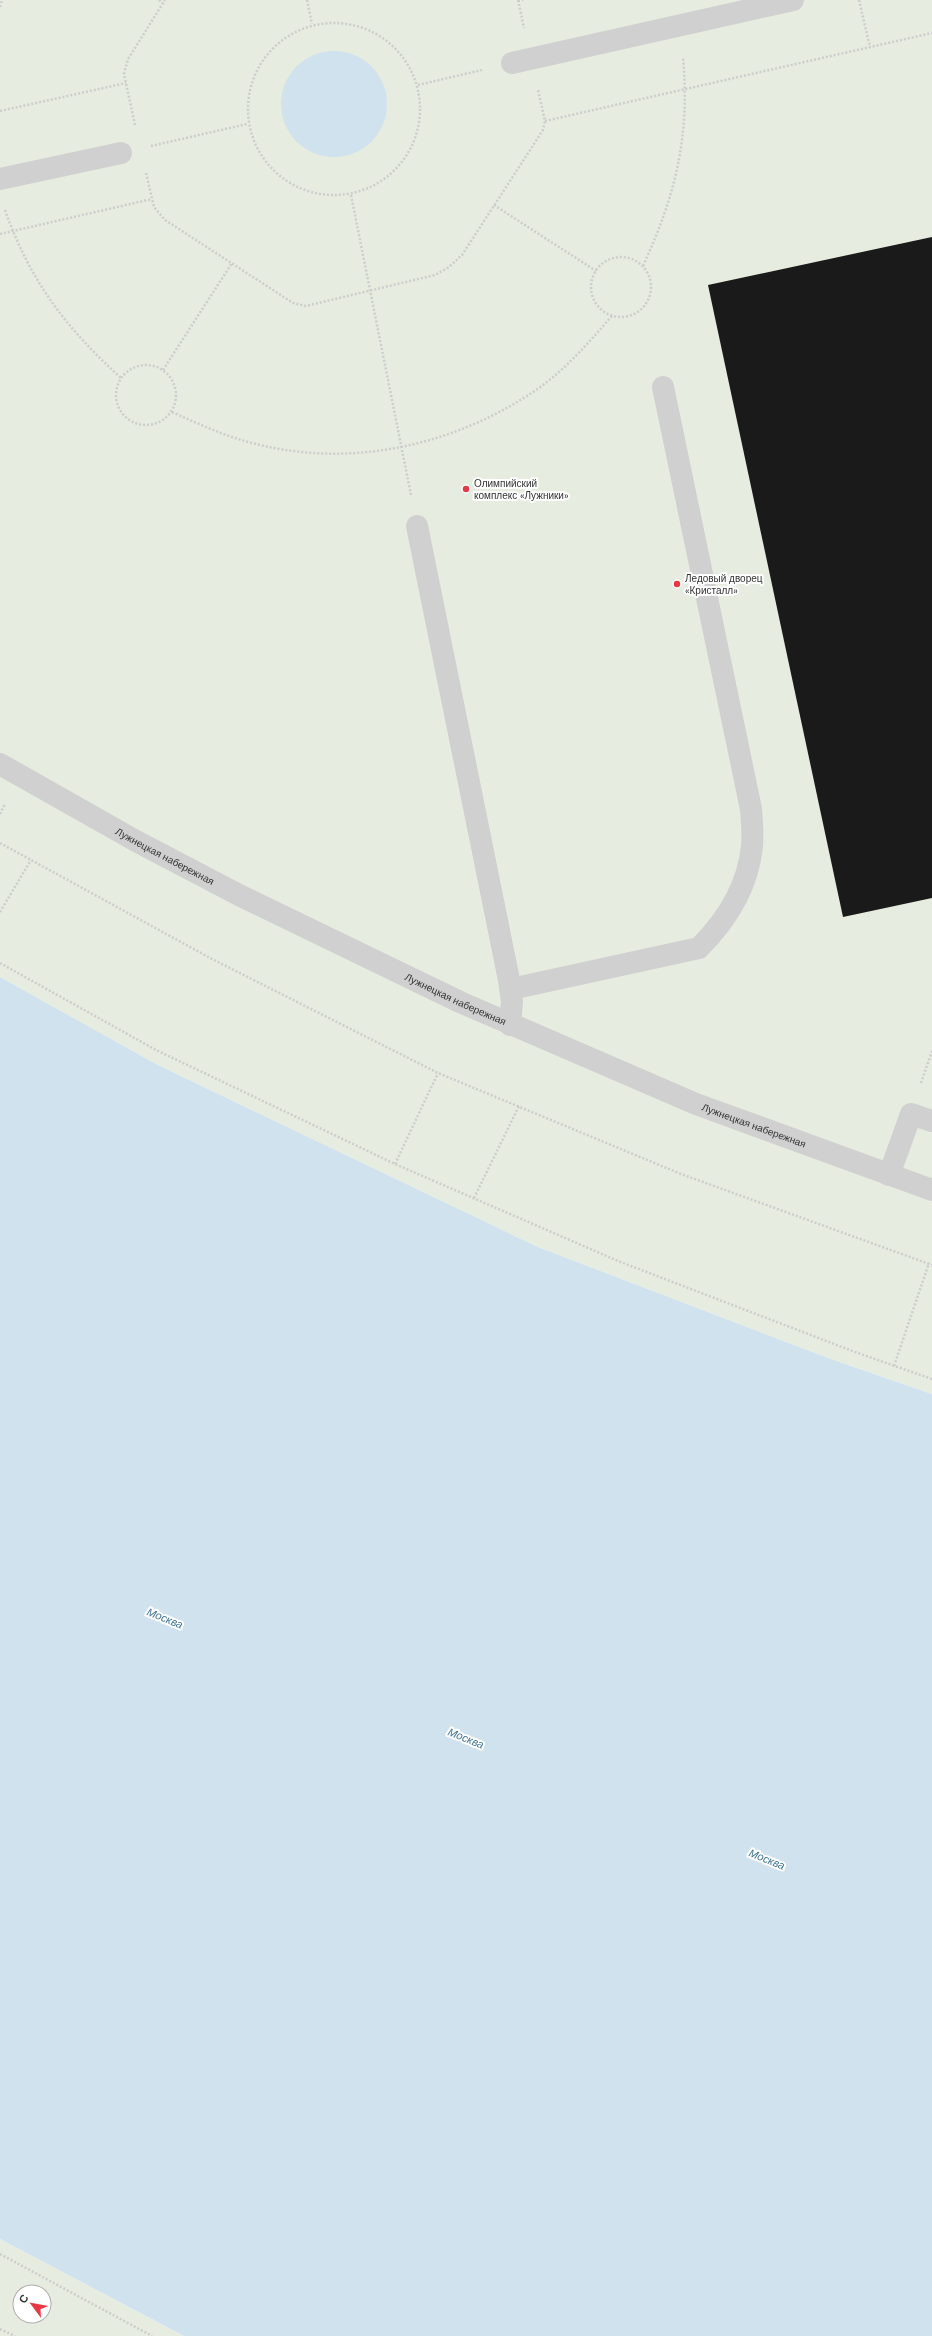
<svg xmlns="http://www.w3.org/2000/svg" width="932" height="2336" viewBox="0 0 932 2336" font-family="'DM Sans',sans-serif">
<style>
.green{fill:#e6ecdf;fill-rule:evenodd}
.water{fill:#cfe2ee}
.building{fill:#1a1a1a}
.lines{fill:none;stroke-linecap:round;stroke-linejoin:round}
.path{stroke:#cdcdcd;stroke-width:2.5;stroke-dasharray:2 2;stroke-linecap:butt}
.minor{stroke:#d0d0d0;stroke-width:22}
.poi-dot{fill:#e63946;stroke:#fff;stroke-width:1.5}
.labels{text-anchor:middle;stroke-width:4;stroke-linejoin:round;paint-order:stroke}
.poi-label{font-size:10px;fill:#333;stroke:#fff;text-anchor:start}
.street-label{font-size:10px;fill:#333;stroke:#fff}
.water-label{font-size:11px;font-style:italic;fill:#3f7597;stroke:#fff}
</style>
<rect width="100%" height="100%" fill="#fff"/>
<!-- green -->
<g class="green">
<polygon points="0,0 932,0 932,1394 828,1358 538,1247 158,1065 0,977"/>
<path d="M0,2239L184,2336H0ZM20,2292H44V2316H20Z"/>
</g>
<!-- water -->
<g class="water">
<circle cx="334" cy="104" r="53"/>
<polygon points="0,977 158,1065 538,1247 828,1358 932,1394 932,2336 184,2336 0,2239"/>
</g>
<!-- building -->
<polygon class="building" points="932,237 932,898 843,917 708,285"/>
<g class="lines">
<!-- path -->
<g class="path">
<polyline points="159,0 163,3"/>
<polyline points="307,0 312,24"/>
<polyline points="518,0 524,28"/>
<polyline points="859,0 870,47"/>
<polyline points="518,1 523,0"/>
<polyline points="0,7 2,0"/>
<circle cx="334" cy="109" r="86"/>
<polyline points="418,85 482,70"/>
<polyline points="0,111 126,83"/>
<polyline points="545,121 932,33"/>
<polyline points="135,125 124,74 128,59 165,0"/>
<polyline points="151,146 247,124"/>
<polyline points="146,173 154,207 165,220 293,303 306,306 435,275 449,267 462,255 543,130 545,121 538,90"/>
<polyline points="351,195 411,495"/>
<polyline points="494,205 596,271"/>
<path d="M5,210C30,281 66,328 121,378"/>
<polyline points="0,234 152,199"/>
<circle cx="621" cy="287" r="30"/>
<path d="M643,266C676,194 690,136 683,57"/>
<circle cx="146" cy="395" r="30"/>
<polyline points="163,370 232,263"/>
<path d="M172,412C201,425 229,438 260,445C356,468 458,444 539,388C567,368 590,341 612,316"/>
<polyline points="0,814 5,804"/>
<polyline points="0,843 212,959 438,1073 681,1174 932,1265"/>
<polyline points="0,912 31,860"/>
<polyline points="0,963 156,1050 395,1164 618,1261 855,1352 932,1379"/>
<polyline points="921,1083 932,1051"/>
<polyline points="395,1164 438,1073"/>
<polyline points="474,1198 519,1106"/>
<polyline points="894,1366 929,1263"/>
<polyline points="0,2254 152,2336"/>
<polyline points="0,2329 15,2336"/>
</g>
<!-- minor -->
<g class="minor">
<polyline points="512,63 793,0"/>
<polyline points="0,179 121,153"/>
<polyline points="417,526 509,980 512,1002 510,1025"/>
<path id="s1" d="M0,764L136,841L239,895L460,1002L696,1104L932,1190"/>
<path d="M511,989L699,948C727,920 748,887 752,846C753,834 752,821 751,809L663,387"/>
<polyline points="889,1175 911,1114 932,1121"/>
</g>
</g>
<!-- markers -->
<g class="poi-dot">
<circle cx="466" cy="489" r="4"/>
<circle cx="677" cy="584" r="4"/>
</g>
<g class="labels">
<!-- poi labels -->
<g class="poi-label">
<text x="474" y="487">Олимпийский<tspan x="474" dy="12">комплекс «Лужники»</tspan></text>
<text x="685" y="582">Ледовый дворец<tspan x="685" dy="12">«Кристалл»</tspan></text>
</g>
<!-- street labels -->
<g class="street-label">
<text dy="4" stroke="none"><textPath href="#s1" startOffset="189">Лужнецкая набережная</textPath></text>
<text dy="4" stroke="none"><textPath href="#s1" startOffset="513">Лужнецкая набережная</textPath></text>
<text dy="4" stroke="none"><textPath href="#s1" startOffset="837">Лужнецкая набережная</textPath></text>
</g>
<!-- water labels -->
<g class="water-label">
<text transform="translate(165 1618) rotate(22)" y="4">Москва</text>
<text transform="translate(466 1738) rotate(22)" y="4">Москва</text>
<text transform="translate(767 1859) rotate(22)" y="4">Москва</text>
</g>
</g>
<!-- north arrow -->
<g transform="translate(32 2304) rotate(302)"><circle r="19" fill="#ffffff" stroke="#adadad"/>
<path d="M0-3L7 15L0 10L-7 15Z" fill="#e63946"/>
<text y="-6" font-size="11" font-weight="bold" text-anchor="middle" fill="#333333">С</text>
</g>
</svg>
